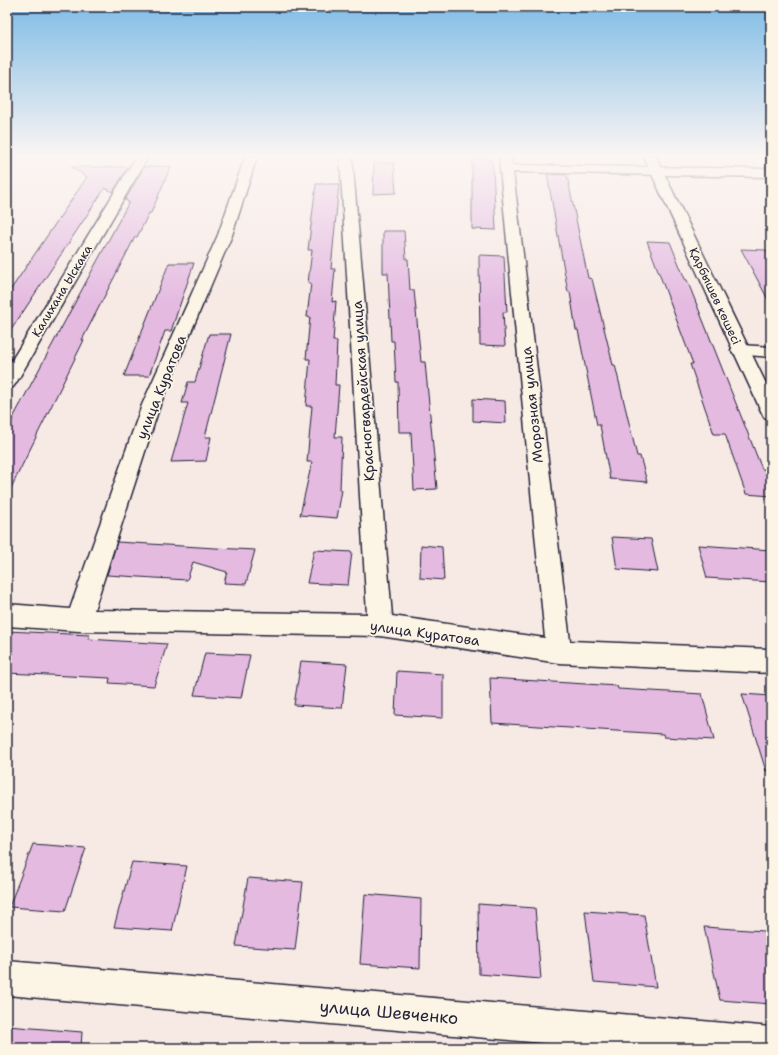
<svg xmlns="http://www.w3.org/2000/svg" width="778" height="1055" viewBox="0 0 778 1055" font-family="'Shantell Sans',sans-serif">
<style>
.building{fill:#e4bae1;stroke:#22223b}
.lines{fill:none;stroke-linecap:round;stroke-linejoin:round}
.minor-casing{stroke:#22223b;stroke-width:3}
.major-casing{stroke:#22223b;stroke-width:3}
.minor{fill:#fcf5e5;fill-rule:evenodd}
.major{fill:#fcf5e5;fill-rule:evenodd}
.labels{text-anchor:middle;stroke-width:3.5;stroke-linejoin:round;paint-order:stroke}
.far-street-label{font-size:12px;fill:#22223b;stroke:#fcf5e5}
.street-label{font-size:14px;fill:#22223b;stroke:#fcf5e5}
.near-street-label{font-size:17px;fill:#22223b;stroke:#fcf5e5}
</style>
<rect width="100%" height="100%" fill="#f7e9e4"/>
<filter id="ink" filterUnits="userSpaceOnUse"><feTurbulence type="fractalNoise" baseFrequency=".025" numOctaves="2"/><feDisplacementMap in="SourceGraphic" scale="8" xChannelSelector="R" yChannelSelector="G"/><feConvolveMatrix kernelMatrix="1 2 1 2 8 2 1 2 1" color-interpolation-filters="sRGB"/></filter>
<g filter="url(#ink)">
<!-- building -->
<g class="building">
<polygon points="490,158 493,168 496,230 472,229 472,159"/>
<polygon points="374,163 394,163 396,193 373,194"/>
<polygon points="171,166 151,213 149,213 137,237 135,237 82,340 84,340 7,496 7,429 129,202 125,200 144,167"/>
<polygon points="71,167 128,167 113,192 105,188 7,336 7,295 87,177"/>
<polygon points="547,174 567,175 588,278 592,279 613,365 615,365 637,456 640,456 647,482 610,479 600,425 597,425 578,330 576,330 570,292 568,292"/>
<polygon points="316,184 339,184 331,269 335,269 332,302 336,301 333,341 337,341 335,385 339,385 335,437 342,437 340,490 342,490 337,518 300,515 312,462 307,462 312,406 306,406 310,359 306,359 310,317 307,317 311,283 308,283 312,250 308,250"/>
<polygon points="383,231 404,231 406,259 408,259 410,290 414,290 421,362 425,362 437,489 414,490 411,432 399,432 398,382 396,382 394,341 391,341 388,273 383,273"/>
<polygon points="647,241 670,242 685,279 687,280 762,469 771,470 771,496 746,494 725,434 714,434 690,364 693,364"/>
<polygon points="741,249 766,250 771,258 771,305"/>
<polygon points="479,255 504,256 507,312 503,312 505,346 480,345"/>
<polygon points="169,263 194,263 171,331 165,331 149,376 124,376"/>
<polygon points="209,334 231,334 205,437 211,437 206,461 171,462 188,403 182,403 188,382 195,382"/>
<polygon points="473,399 505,401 506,423 473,421"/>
<polygon points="612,537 651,539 658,572 617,569"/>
<polygon points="117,542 215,548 255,550 246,584 224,583 227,572 193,562 187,580 107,575"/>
<polygon points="421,545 442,547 444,580 420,578"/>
<polygon points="698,545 771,550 771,582 707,578"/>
<polygon points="314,550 352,552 348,585 307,583"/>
<polygon points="7,631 90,635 88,639 167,644 154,686 109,683 110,678 7,673"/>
<polygon points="205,653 250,655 241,698 194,695"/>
<polygon points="301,661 347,664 342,708 294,705"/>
<polygon points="397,671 443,674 443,718 395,715"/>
<polygon points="490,678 617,686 618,689 702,694 714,740 664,737 663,734 492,723"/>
<polygon points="742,694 771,696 771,771 766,771"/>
<polygon points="33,844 86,848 65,911 9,907"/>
<polygon points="132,862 187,866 172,931 114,927"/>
<polygon points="248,878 303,882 295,950 236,946"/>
<polygon points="365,894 421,899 420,968 360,964"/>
<polygon points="478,904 535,908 541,979 479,974"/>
<polygon points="585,911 644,915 656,987 594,982"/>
<polygon points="704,927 764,931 771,959 771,1004 720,1000"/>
<polygon points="7,1026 82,1032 81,1048 7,1048"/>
</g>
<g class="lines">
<defs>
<g id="minor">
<polygon points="136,157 148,157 16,383 13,387 7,389 7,368"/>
<polygon points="245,157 257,157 232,235 160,405 94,610 367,614 340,157 352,157 392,616 545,638 499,157 511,157 512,165 771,169 771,177 513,172 570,641 771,649 771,673 559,663 380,636 78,631 7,626 7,604 70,609 142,405 218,235"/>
<polygon points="740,345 771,347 771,357 734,354 731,350 734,346"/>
<polygon points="7,961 771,1027 771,1048 599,1048 7,995"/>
</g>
<polygon id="major" points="644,157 656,157 771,394 771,419 764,417 762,413"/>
</defs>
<!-- minor casing -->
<use href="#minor" class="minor-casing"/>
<!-- major casing -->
<use href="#major" class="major-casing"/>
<!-- minor -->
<use href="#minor" class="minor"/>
<!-- major -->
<use href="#major" class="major"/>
</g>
</g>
<!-- sky -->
<linearGradient id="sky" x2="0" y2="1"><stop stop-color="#7fbce6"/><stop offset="0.51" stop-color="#fbf5f3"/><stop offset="1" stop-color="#fbf5f3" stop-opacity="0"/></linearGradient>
<rect width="778" height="305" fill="url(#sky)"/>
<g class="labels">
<!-- far-street labels -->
<g class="far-street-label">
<text transform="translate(62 291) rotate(-59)" y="4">Калихана Ыскака</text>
<text transform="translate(715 296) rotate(65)" y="4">Қарбышев көшесі</text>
</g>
<!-- street labels -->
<g class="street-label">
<text transform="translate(161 387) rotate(-68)" y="5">улица Куратова</text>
<text transform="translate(363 391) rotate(-94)" y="5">Красногвардейская улица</text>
<text transform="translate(532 405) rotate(-96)" y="5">Морозная улица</text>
<text transform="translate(425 633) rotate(8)" y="5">улица Куратова</text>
</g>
<!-- near-street labels -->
<g class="near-street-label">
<text transform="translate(389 1012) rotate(5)" y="6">улица Шевченко</text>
</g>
</g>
<!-- margin -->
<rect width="778" height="1055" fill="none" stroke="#fcf5e5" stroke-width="24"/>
<rect x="12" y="12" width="754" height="1031" fill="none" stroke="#22223b" stroke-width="1.5" filter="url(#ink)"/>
</svg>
